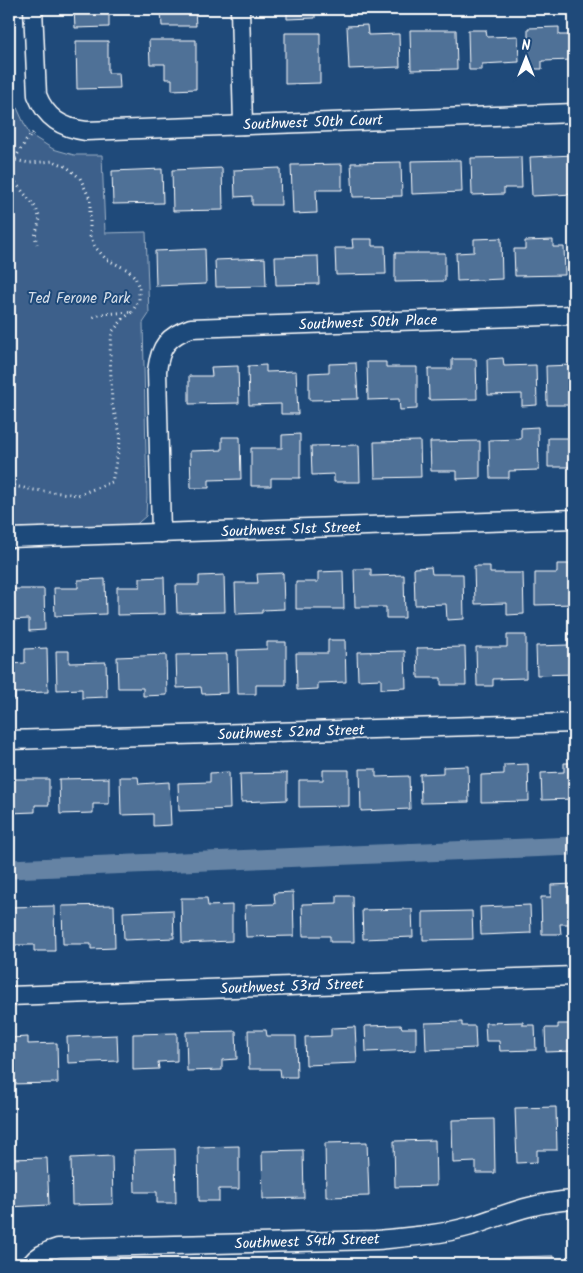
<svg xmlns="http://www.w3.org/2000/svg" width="583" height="1273" viewBox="0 0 583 1273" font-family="Kalam,sans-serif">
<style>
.park{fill:#3c618b;stroke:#9eb0c5}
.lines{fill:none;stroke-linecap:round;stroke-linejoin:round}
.canal{stroke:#6583a4;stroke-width:19}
.building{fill:#507197;stroke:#fff}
.street-casing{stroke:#fff;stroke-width:21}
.path{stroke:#fff;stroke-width:3;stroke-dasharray:1 4;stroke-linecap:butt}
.street{stroke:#1f4a7a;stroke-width:18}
.labels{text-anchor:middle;stroke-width:4;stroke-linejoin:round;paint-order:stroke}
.street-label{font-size:15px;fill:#fff;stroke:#1f4a7a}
.park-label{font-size:15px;fill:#d8dfe8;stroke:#1f4a7a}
</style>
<rect width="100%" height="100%" fill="#1f4a7a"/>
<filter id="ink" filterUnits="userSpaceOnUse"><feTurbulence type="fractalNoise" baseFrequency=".02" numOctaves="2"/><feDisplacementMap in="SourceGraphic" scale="10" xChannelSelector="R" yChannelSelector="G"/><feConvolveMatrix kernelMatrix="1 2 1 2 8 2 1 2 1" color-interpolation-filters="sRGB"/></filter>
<g filter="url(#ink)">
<!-- park -->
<polygon class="park" points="9,27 10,27 13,99 29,134 53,149 74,155 102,155 105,233 146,232 149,314 143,323 147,496 146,516 132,528 9,530"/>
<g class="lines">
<!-- canal -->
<polyline class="canal" points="9,869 574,846"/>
</g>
<!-- building -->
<g class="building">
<polygon points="74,9 109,9 109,27 75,28"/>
<polygon points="155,9 195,9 196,26 162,26 161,11 155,11"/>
<polygon points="287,9 315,9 315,18 287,19"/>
<polygon points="367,25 368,35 399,34 400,67 349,69 347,26"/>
<polygon points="559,27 559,35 574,35 574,60 542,61 542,69 528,69 528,28"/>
<polygon points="410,30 456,30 457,69 411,70"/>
<polygon points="468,30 486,30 487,37 518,36 519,62 482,64 482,70 469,70"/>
<polygon points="285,33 320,33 320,83 285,84"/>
<polygon points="149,40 196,40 196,89 172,90 172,79 165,79 165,64 150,64"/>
<polygon points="76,41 108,41 108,73 119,73 120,88 77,89"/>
<polygon points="574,155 574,194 532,196 530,157"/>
<polygon points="521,157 522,188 504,188 504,194 472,195 471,158"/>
<polygon points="461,160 462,192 412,194 411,161"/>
<polygon points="401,162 402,196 353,197 351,163"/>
<polygon points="342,164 342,190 316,190 317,213 293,214 291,165"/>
<polygon points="222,168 223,210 173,211 172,170"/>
<polygon points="280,168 281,205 252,205 252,196 235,197 234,170"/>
<polygon points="162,169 163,203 113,204 112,171"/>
<polygon points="501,238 502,279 457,281 456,253 474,252 474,239"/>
<polygon points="352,239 372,239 372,246 385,246 386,274 336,275 335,248 353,248"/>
<polygon points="553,240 553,247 564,247 565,275 515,276 514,249 525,249 525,241"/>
<polygon points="205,249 206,284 156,286 155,251"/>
<polygon points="395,253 445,253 445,281 395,282"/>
<polygon points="318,256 319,284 276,285 275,257"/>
<polygon points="265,258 266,286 216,287 215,260"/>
<polygon points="572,357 574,357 574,405 547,405 546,366 572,365"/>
<polygon points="503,358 504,366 536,365 537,405 522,406 522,394 488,395 487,359"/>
<polygon points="452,359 476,359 477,399 429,400 428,369 452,369"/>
<polygon points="367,362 386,362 386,367 417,367 417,409 400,410 399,399 368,400"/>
<polygon points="356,363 358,399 309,400 309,373 329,372 329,364"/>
<polygon points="266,365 266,372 296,371 298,414 281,414 281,404 249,405 248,366"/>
<polygon points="238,366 239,403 189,404 189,376 212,376 211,367"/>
<polygon points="538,427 539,470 509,471 509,478 490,478 489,440 521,439 521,428"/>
<polygon points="300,434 300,478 271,478 271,486 251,486 251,448 282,448 282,435"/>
<polygon points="222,437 240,437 241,479 209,480 209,488 191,488 190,451 222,450"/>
<polygon points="548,438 574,438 574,475 573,475 573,467 548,467"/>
<polygon points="420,441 421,477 375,478 374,442"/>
<polygon points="480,441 480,478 457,479 457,471 431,471 430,442"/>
<polygon points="359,445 360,482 334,482 334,474 312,475 311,446"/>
<polygon points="557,564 574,564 574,604 535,605 535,573 557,573"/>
<polygon points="474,566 490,566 490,573 523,573 524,614 507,615 507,603 475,604"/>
<polygon points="431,567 432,574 463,574 464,619 447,620 446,604 415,605 414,568"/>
<polygon points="354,569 371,569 371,576 404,575 405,618 386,618 386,607 355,607"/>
<polygon points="343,571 344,609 296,609 296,582 318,582 318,572"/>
<polygon points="283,573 284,609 262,610 262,613 236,614 235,583 258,583 257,574"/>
<polygon points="224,575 225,612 177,613 176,585 199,585 199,576"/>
<polygon points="164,577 165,614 117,615 117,587 140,587 140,578"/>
<polygon points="105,579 106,614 55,616 54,588 78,588 78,580"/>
<polygon points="9,582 12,582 12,589 44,589 45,630 29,631 29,619 9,620"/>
<polygon points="568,633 574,633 574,674 537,675 536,646 568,645"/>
<polygon points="507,635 526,635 526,678 493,679 493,686 477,686 476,647 507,647"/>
<polygon points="328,640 345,640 346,682 318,683 318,689 297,690 296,653 328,653"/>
<polygon points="267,642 286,642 286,685 256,685 256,694 238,694 237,650 267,649"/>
<polygon points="465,647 466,685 441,685 441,678 418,678 417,648"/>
<polygon points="47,648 48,692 15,693 15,700 9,700 9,664 25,663 25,649"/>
<polygon points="56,651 69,651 69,663 106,662 107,697 82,698 82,689 57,690"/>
<polygon points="405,651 406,688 381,689 381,679 358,680 357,652"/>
<polygon points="227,654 228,693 202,694 201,687 177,688 176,655"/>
<polygon points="166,655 167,695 143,696 143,688 118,688 117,657"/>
<polygon points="564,763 574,763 574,799 542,800 541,773 564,772"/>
<polygon points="528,764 529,801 481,802 481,775 504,774 504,765"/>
<polygon points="468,766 469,802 421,803 420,774 443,773 443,767"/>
<polygon points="360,769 376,769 376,777 409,776 410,809 361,811"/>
<polygon points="323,770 349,770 349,806 299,807 299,780 323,780"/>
<polygon points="229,772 230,809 179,811 178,783 210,782 210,773"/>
<polygon points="287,773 287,800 241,802 240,774"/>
<polygon points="120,777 138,777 139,784 169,782 171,825 153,826 153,814 121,815"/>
<polygon points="109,778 109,804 93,804 93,813 60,814 59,779"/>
<polygon points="9,779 49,779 49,805 35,805 35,812 9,813"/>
<polygon points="574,884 574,924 560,924 561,934 542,934 541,897 551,897 551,885"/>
<polygon points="293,892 294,936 246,937 245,905 275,904 274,893"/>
<polygon points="337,896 353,896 354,942 330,942 330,936 303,936 302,904 337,903"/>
<polygon points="181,898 207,898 208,906 232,905 232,941 182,943"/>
<polygon points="114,905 115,948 91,949 91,944 63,944 62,906"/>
<polygon points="530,905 531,933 481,935 480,907"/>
<polygon points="54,906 55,951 34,951 34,945 9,945 9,907"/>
<polygon points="412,909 413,937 363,939 362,910"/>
<polygon points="173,910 174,938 124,940 123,912"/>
<polygon points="472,911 473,939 423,940 423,912"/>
<polygon points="462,1022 462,1026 475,1026 476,1048 426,1050 425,1023"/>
<polygon points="523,1022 523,1025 535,1025 536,1050 500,1051 499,1041 486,1041 485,1023"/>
<polygon points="558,1024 574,1024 574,1051 546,1052 545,1028 558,1028"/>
<polygon points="401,1025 402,1028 416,1028 416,1050 366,1052 365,1026"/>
<polygon points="355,1027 357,1063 306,1065 305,1037 331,1036 331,1028"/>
<polygon points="248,1030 266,1030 267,1036 296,1036 297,1077 281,1077 280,1069 249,1069"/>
<polygon points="236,1031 237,1059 222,1060 222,1070 187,1071 186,1032"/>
<polygon points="177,1033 177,1061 158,1062 159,1069 133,1070 133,1034"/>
<polygon points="117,1035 118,1061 68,1063 67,1037"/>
<polygon points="28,1037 28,1044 57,1043 58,1083 9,1084 9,1038"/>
<polygon points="556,1107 557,1150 537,1150 537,1162 517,1163 515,1108"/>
<polygon points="494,1119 495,1173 476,1173 476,1162 453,1163 452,1120"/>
<polygon points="435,1140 436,1186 395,1187 394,1141"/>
<polygon points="367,1142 369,1196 326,1197 325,1143"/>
<polygon points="239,1146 239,1189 219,1189 219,1201 199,1201 198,1147"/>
<polygon points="175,1149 176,1203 157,1203 157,1192 135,1192 134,1150"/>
<polygon points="303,1150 304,1198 263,1199 262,1151"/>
<polygon points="112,1156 113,1204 72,1205 71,1158"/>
<polygon points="47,1158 49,1205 9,1207 9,1159"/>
<polygon points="553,1256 553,1264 512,1264 512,1257"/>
</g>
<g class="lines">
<defs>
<g id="street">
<path d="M33,9L37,95C46,118 62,128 86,131L574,113"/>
<polyline points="240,9 243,125"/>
<path d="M161,533L157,371C160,346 168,336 191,328L574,315"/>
<polyline points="9,538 574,519"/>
<polyline points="9,740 574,723"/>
<polyline points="9,996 574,976"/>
<path d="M31,1264C38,1255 47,1251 58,1248L376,1240C408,1237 440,1235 471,1226C490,1220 509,1212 529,1207C544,1203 559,1201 574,1200"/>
</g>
</defs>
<!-- street casing -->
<use href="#street" class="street-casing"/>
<!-- path -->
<g class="path">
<polyline points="33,133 25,142 14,160 30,163 54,161 67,167 80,178 90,199 90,236 95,247 106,259 128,270 135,277 139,288 139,300 132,312"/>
<polyline points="9,155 14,160 13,170 15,182 36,208 40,219 35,236 37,244"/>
<polyline points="9,485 34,490 78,495 112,482 121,437 112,404 110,352 112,332 124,318 132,312 101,314 90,319"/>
</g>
<!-- street -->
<use href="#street" class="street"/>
</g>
</g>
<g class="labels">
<!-- street labels -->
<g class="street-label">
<text transform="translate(313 122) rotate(-2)" y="5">Southwest 50th Court</text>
<text transform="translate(368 322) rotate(-2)" y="5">Southwest 50th Place</text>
<text transform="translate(291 529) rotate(-2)" y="5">Southwest 51st Street</text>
<text transform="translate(291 732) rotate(-2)" y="5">Southwest 52nd Street</text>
<text transform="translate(292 986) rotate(-2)" y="5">Southwest 53rd Street</text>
<text transform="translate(307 1241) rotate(-2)" y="5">Southwest 54th Street</text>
</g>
<!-- park labels -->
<g class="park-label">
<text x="79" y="303">Ted Ferone Park</text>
</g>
</g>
<!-- margin -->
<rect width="583" height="1273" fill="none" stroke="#1f4a7a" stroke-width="30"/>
<rect x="15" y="15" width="553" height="1243" fill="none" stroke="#fff" stroke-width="2" filter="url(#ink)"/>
<!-- north arrow -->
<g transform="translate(526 58)" stroke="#1f4a7a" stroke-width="4" paint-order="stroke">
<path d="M0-4L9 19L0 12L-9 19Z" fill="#ffffff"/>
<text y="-8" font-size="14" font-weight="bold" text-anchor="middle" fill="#ffffff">N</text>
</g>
</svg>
